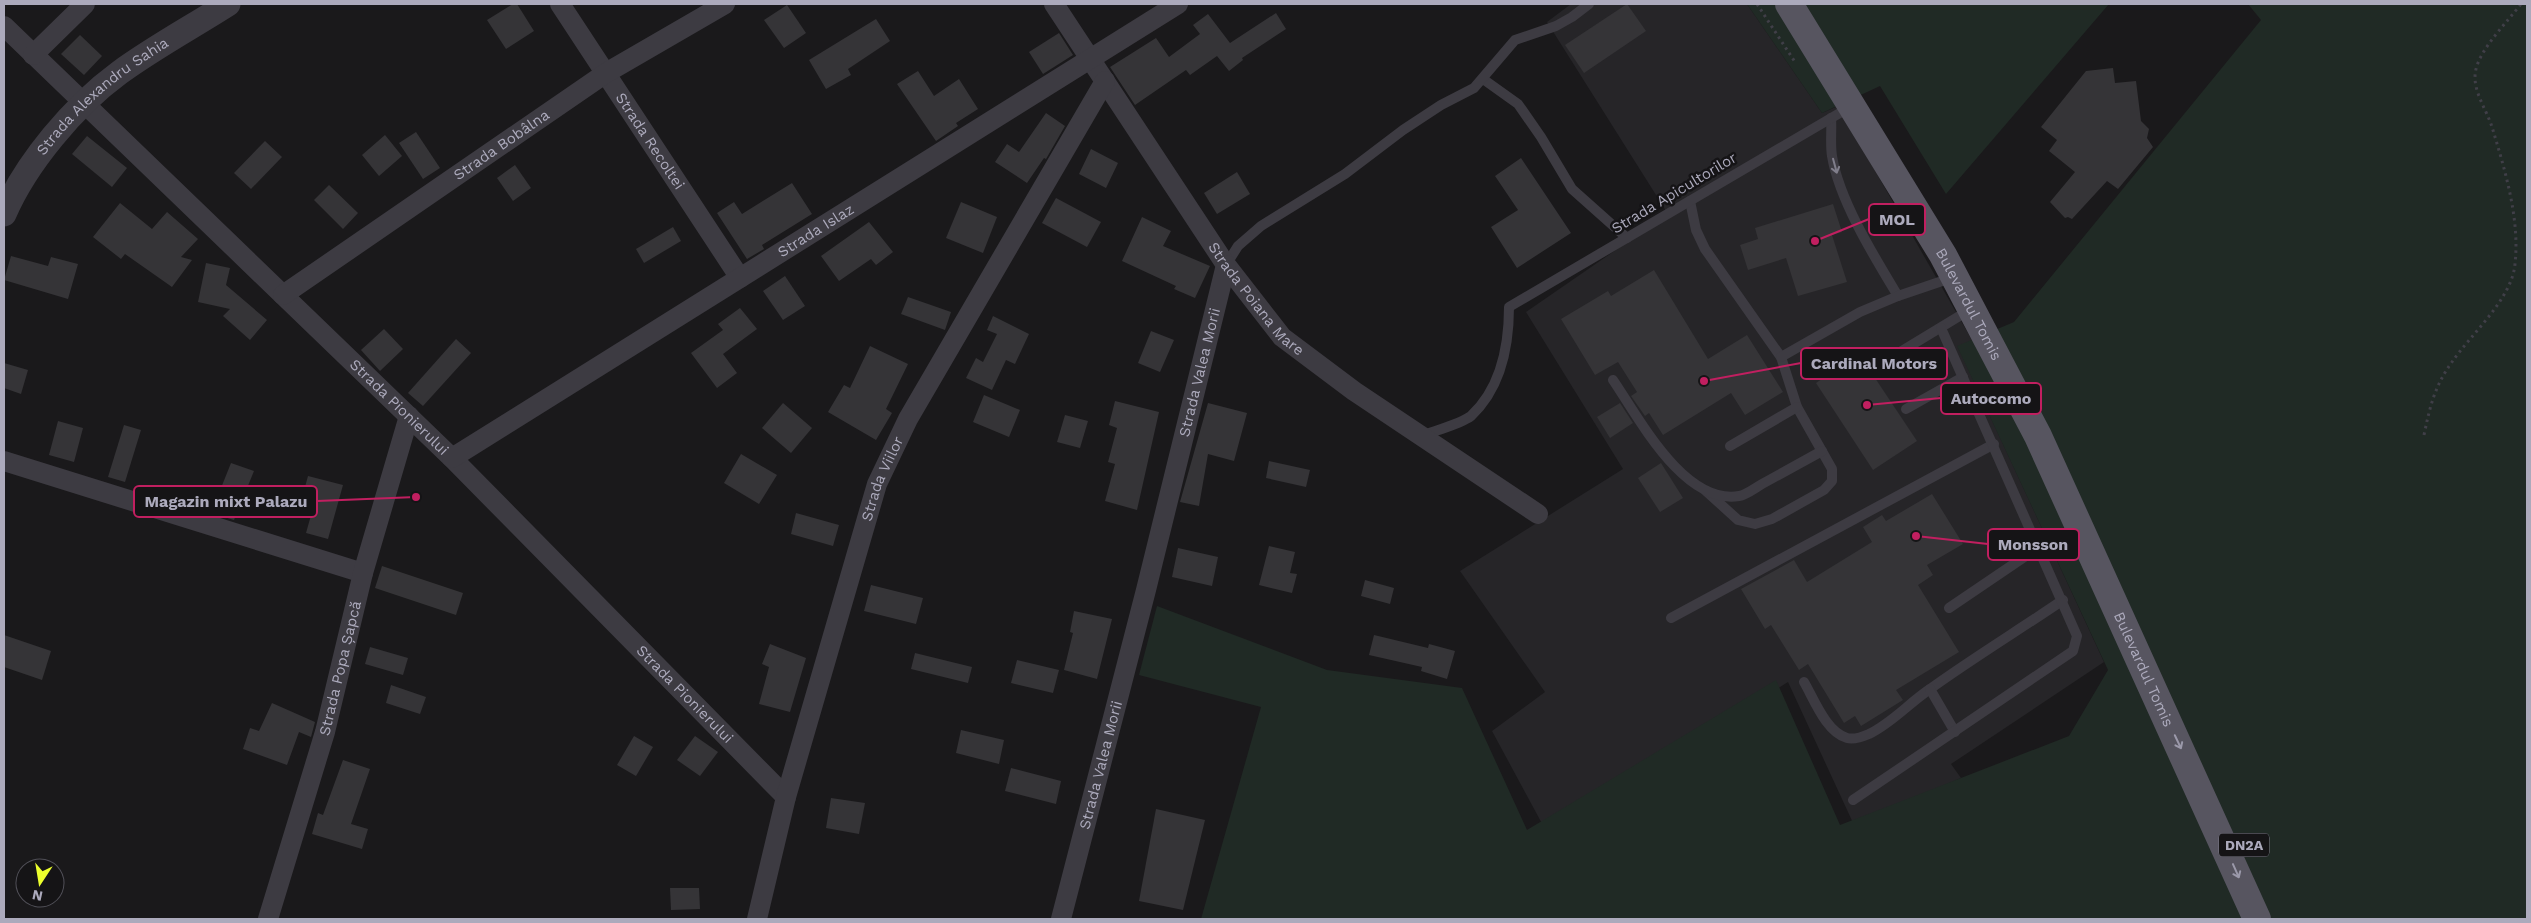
<svg xmlns="http://www.w3.org/2000/svg" width="2531" height="923" viewBox="0 0 2531 923" font-family="'Work Sans',sans-serif">
<style>
.built{fill:#262528}
.green{fill:#202a25}
.building{fill:#353437}
.lines{fill:none;stroke-linecap:round;stroke-linejoin:round}
.path{stroke:#403f48;stroke-width:3;stroke-dasharray:2.5 4;stroke-linecap:butt}
.service{stroke:#3d3b42;stroke-width:10}
.minor{stroke:#3d3b42;stroke-width:20}
.tertiary{stroke:#3d3b42;stroke-width:25}
.primary{stroke:#575560;stroke-width:28}
.oneway{stroke:#807e8b}
.oneway2{stroke:#9b99aa}
.labels{text-anchor:middle;stroke-width:5;stroke-linejoin:round;paint-order:stroke}
.shield{fill:#151416;stroke:#7f7d8a;stroke-width:1}
.shield-label{font-size:14px;font-weight:bold;fill:#acaabc}
.street-label{font-size:15px;fill:#acaabc;stroke:#151416}
.leader{fill:none;stroke:#c11f60;stroke-width:2}
.callout-dot{fill:#c11f60;stroke:#151416;stroke-width:2}
.callout{fill:#151416;stroke:#c11f60;stroke-width:2}
.callout-label{font-size:16px;text-anchor:middle;font-weight:bold;fill:#acaabc}
</style>
<rect width="100%" height="100%" fill="#1a191b"/>
<!-- built -->
<polygon class="built" points="1571,4 1747,4 1822,113 1838,106 1972,340 1958,347 2104,662 1951,764 1961,778 1854,825 1788,682 1546,831 1492,731 1545,692 1460,571 1623,469 1526,312 1668,214 1547,22"/>
<!-- green -->
<g class="green">
<polygon points="1747,4 2109,4 1946,194 1880,86 1822,113"/>
<polygon points="2248,4 2527,4 2527,919 1201,919 1261,707 1139,675 1157,606 1327,670 1462,688 1527,830 1776,680 1840,825 2069,736 2108,670 1957,346 2014,322 2261,20"/>
</g>
<!-- building -->
<g class="building">
<polygon points="513,4 517,4 534,31 506,49 487,20"/>
<polygon points="1627,4 1646,31 1584,73 1565,45"/>
<polygon points="787,5 806,33 784,48 764,20"/>
<polygon points="1276,13 1286,29 1242,58 1243,60 1229,71 1217,56 1190,75 1186,70 1135,105 1110,67 1156,38 1169,57 1200,34 1193,25 1208,14 1230,43"/>
<polygon points="876,19 890,41 848,69 851,75 826,89 809,60"/>
<polygon points="1059,33 1073,55 1043,74 1029,52"/>
<polygon points="80,35 102,56 84,75 61,54"/>
<polygon points="2113,68 2115,83 2136,81 2141,121 2149,129 2147,138 2153,147 2118,189 2107,181 2072,219 2068,217 2065,218 2050,202 2075,172 2049,151 2057,140 2041,127 2086,71"/>
<polygon points="918,71 934,96 959,79 978,109 956,123 958,126 936,141 897,84"/>
<polygon points="1046,113 1065,126 1046,159 1044,158 1027,183 995,162 1007,144 1019,152"/>
<polygon points="416,132 440,168 423,179 399,143"/>
<polygon points="385,135 402,156 379,176 362,155"/>
<polygon points="87,136 127,168 112,187 72,154"/>
<polygon points="265,141 282,157 251,189 234,173"/>
<polygon points="1091,149 1118,163 1106,188 1079,174"/>
<polygon points="1521,158 1571,233 1517,268 1491,227 1518,210 1495,176"/>
<polygon points="515,165 531,188 513,201 497,178"/>
<polygon points="1237,172 1250,194 1217,214 1204,193"/>
<polygon points="792,183 812,214 762,245 764,249 747,259 717,213 734,202 742,214"/>
<polygon points="329,185 358,213 343,229 314,200"/>
<polygon points="1056,198 1101,222 1087,247 1042,223"/>
<polygon points="961,202 997,217 983,253 946,238"/>
<polygon points="120,203 152,229 167,212 198,239 181,257 192,260 172,287 125,254 121,259 93,237"/>
<polygon points="1833,204 1842,232 1832,235 1847,282 1798,296 1786,258 1748,270 1740,245 1758,239 1755,228"/>
<polygon points="1142,217 1171,231 1163,246 1210,266 1195,298 1174,289 1176,286 1122,261"/>
<polygon points="869,222 893,252 876,265 871,259 839,281 821,256"/>
<polygon points="673,227 681,241 644,263 636,249"/>
<polygon points="11,256 48,266 51,257 78,264 68,299 4,280"/>
<polygon points="206,263 230,268 226,285 267,320 250,340 223,316 230,309 198,302"/>
<polygon points="1654,270 1708,359 1747,335 1783,392 1745,415 1731,393 1663,435 1649,413 1645,416 1631,396 1637,392 1618,362 1595,375 1561,319 1608,291 1611,296"/>
<polygon points="785,276 805,306 783,320 763,291"/>
<polygon points="908,297 951,312 945,330 901,314"/>
<polygon points="740,308 757,329 723,354 737,373 717,388 691,353 723,330 718,324"/>
<polygon points="993,316 1029,334 1015,364 1006,360 992,390 966,378 976,358 983,362 997,334 987,330"/>
<polygon points="384,329 403,349 380,371 361,350"/>
<polygon points="1151,331 1174,340 1160,372 1138,363"/>
<polygon points="456,339 471,353 423,406 408,393"/>
<polygon points="870,346 908,364 886,409 892,413 876,440 828,412 844,385 850,388"/>
<polygon points="1859,354 1917,441 1873,470 1816,383"/>
<polygon points="4,363 28,370 21,394 4,388"/>
<polygon points="984,395 1020,410 1009,437 973,422"/>
<polygon points="1115,401 1159,412 1137,510 1105,501 1115,464 1108,462 1117,428 1109,425"/>
<polygon points="783,403 812,428 791,453 762,428"/>
<polygon points="1208,403 1247,413 1234,461 1208,454 1199,506 1180,502"/>
<polygon points="1620,403 1633,423 1610,438 1597,417"/>
<polygon points="1065,415 1088,421 1080,448 1057,442"/>
<polygon points="58,421 83,428 74,462 49,455"/>
<polygon points="124,425 141,430 125,482 108,477"/>
<polygon points="741,454 777,475 759,504 724,483"/>
<polygon points="1269,461 1310,470 1306,487 1266,478"/>
<polygon points="231,463 254,471 234,520 211,513"/>
<polygon points="1661,463 1683,498 1660,512 1638,478"/>
<polygon points="308,476 343,485 328,539 306,533 315,501 302,498"/>
<polygon points="1932,494 1963,544 1927,565 1933,575 1918,585 1959,652 1896,690 1903,700 1861,726 1855,716 1844,723 1808,664 1799,670 1771,625 1765,629 1741,589 1794,560 1807,582 1872,542 1863,527 1882,515 1886,521"/>
<polygon points="796,513 839,525 833,546 791,534"/>
<polygon points="1269,546 1295,552 1290,573 1297,574 1292,593 1259,585"/>
<polygon points="1178,548 1218,557 1212,586 1172,577"/>
<polygon points="382,566 463,593 456,615 375,588"/>
<polygon points="1365,580 1394,588 1390,604 1361,596"/>
<polygon points="871,585 923,598 916,624 864,611"/>
<polygon points="1074,611 1112,619 1097,679 1064,670 1073,633 1070,632"/>
<polygon points="4,635 51,651 42,680 4,667"/>
<polygon points="1374,635 1428,648 1429,644 1455,651 1447,679 1421,671 1422,667 1369,655"/>
<polygon points="770,644 806,658 790,712 759,704 769,667 762,664"/>
<polygon points="370,647 408,658 403,675 365,664"/>
<polygon points="915,653 972,667 968,683 911,669"/>
<polygon points="1017,660 1059,670 1053,693 1011,683"/>
<polygon points="391,685 426,697 420,714 386,703"/>
<polygon points="272,703 315,722 311,737 299,732 287,765 243,749 250,728 259,731"/>
<polygon points="961,730 1004,740 999,764 956,753"/>
<polygon points="634,736 653,747 636,776 617,765"/>
<polygon points="695,736 718,752 700,776 677,760"/>
<polygon points="343,760 370,769 351,824 368,829 362,849 312,834 318,813 323,815"/>
<polygon points="1011,768 1061,781 1056,804 1005,791"/>
<polygon points="831,798 865,803 859,834 826,828"/>
<polygon points="1156,809 1205,820 1183,910 1139,901"/>
<polygon points="670,888 699,888 700,909 671,910"/>
</g>
<g class="lines">
<!-- path -->
<g class="path">
<polyline points="1757,4 1795,62"/>
<path d="M2424,435C2430,407 2434,387 2452,362C2471,334 2512,299 2515,264C2520,219 2505,170 2492,127C2486,108 2471,89 2476,69C2481,48 2508,21 2521,4"/>
</g>
<!-- service -->
<g class="service">
<polyline points="1483,79 1518,104 1541,137 1572,189 1627,238"/>
<path d="M1831,118C1832,130 1830,144 1832,156C1839,200 1875,258 1898,296"/>
<polyline points="1690,201 1696,230 1705,249 1781,357 1797,407 1832,469 1832,481 1824,490 1772,519 1755,524 1738,520 1706,491"/>
<polyline points="1226,265 1238,246 1261,226 1345,174 1403,130 1441,105 1474,88 1515,40 1556,26 1572,17 1589,4"/>
<polyline points="1781,357 1860,312 1898,296 1954,277"/>
<polyline points="1882,363 1971,309"/>
<path d="M1613,380C1639,418 1684,505 1739,496C1746,495 1755,488 1762,484C1782,473 1802,462 1822,451"/>
<polyline points="1906,409 1963,377"/>
<path d="M1421,436C1434,431 1461,424 1471,416C1501,388 1509,346 1509,307L1850,107"/>
<polyline points="1730,446 1797,407"/>
<polyline points="1949,608 2039,547"/>
<polyline points="1671,618 1994,444"/>
<path d="M1804,682C1814,699 1826,732 1847,738C1854,740 1862,737 1869,734C1892,723 1909,703 1930,689C1973,658 2019,630 2063,600"/>
<polyline points="1930,689 1955,732"/>
<polyline points="1853,800 2073,651 2077,636 1941,328"/>
</g>
<!-- minor -->
<g class="minor">
<path id="s1" d="M560,4L740,278"/>
<path id="s2" d="M1054,4L1226,265L1282,337L1354,391L1538,514"/>
<path id="s3" d="M4,26L452,458L786,797"/>
<polyline points="33,55 85,4"/>
<path id="s4" d="M283,295L606,73L725,4"/>
<path id="s5" d="M452,458L1178,4"/>
<polyline points="4,461 363,573"/>
<path id="s6" d="M268,919L325,732L363,573L409,416"/>
<path id="s7" d="M757,919L786,797L877,484L908,419L1105,81"/>
<path id="s8" d="M1061,919L1146,590L1226,265"/>
</g>
<!-- tertiary -->
<path class="tertiary" id="s9" d="M4,214C26,163 74,106 119,73C153,48 192,27 228,4"/>
<!-- primary -->
<path class="primary" id="s10" d="M1789,4L1943,255L2038,436L2257,919"/>
</g>
<!-- one-way arrows -->
<defs><path id="oneway-shaft" d="M-6 0H5M1.5-3L5.5 0L1.5 3" fill="none" stroke-width="1.6" stroke-linecap="round" stroke-linejoin="round" transform="scale(1.25)"/></defs>
<use class="oneway" href="#oneway-shaft" transform="translate(1835 166) rotate(75)"/>
<g class="oneway2">
<use href="#oneway-shaft" transform="translate(2178 742) rotate(65)"/>
<use href="#oneway-shaft" transform="translate(2236 871) rotate(66)"/>
</g>
<g class="labels">
<!-- shield labels -->
<rect class="shield" x="2219" y="833.5" width="50" height="23" rx="4"/>
<g class="shield-label">
<text x="2244" y="850">DN2A</text>
</g>
<!-- street labels -->
<g class="street-label">
<text dy="5" stroke="none"><textPath href="#s9" startOffset="156">Strada Alexandru Sahia</textPath></text>
<text dy="5" stroke="none"><textPath href="#s1" startOffset="164">Strada Recoltei</textPath></text>
<text dy="5" stroke="none"><textPath href="#s4" startOffset="265">Strada Bobâlna</textPath></text>
<text transform="translate(1674 193) rotate(-31)" y="5">Strada Apicultorilor</text>
<text dy="5" stroke="none"><textPath href="#s5" startOffset="429">Strada Islaz</textPath></text>
<text dy="5" stroke="none"><textPath href="#s2" startOffset="358">Strada Poiana Mare</textPath></text>
<text dy="5" stroke="none"><textPath href="#s10" startOffset="350">Bulevardul Tomis</textPath></text>
<text dy="5" stroke="none"><textPath href="#s8" startOffset="564">Strada Valea Morii</textPath></text>
<text dy="5" stroke="none"><textPath href="#s3" startOffset="549">Strada Pionierului</textPath></text>
<text dy="5" stroke="none"><textPath href="#s7" startOffset="458">Strada Viilor</textPath></text>
<text dy="5" stroke="none"><textPath href="#s6" startOffset="261">Strada Popa Șapcă</textPath></text>
<text dy="5" stroke="none"><textPath href="#s10" startOffset="755">Bulevardul Tomis</textPath></text>
<text dy="5" stroke="none"><textPath href="#s3" startOffset="954">Strada Pionierului</textPath></text>
<text dy="5" stroke="none"><textPath href="#s8" startOffset="159">Strada Valea Morii</textPath></text>
</g>
</g>
<!-- callouts -->
<path class="leader" d="M1815 241L1869 219M1704 381L1801 363M1867 405L1941 398M416 497L317 501M1916 536L1988 544"/>
<g class="callout-dot">
<circle cx="1815" cy="241" r="5"/>
<circle cx="1704" cy="381" r="5"/>
<circle cx="1867" cy="405" r="5"/>
<circle cx="416" cy="497" r="5"/>
<circle cx="1916" cy="536" r="5"/>
</g>
<g class="callout">
<rect x="1869" y="204" width="56" height="31" rx="5"/>
<rect x="1801" y="348" width="146" height="31" rx="5"/>
<rect x="1941" y="383" width="100" height="31" rx="5"/>
<rect x="134" y="486" width="183" height="31" rx="5"/>
<rect x="1988" y="529" width="91" height="31" rx="5"/>
</g>
<g class="callout-label">
<text x="1897" y="225">MOL</text>
<text x="1874" y="369">Cardinal Motors</text>
<text x="1991" y="404">Autocomo</text>
<text x="226" y="507">Magazin mixt Palazu</text>
<text x="2033" y="550">Monsson</text>
</g>
<!-- border -->
<rect width="2531" height="923" fill="none" stroke="#acaabc" stroke-width="10"/>
<!-- north arrow -->
<g transform="translate(40 883) rotate(192)"><circle r="24" fill="#151416" stroke="#515058"/>
<path d="M0-4L9 19L0 12L-9 19Z" fill="#ecff2d"/>
<text y="-8" font-size="14" font-weight="bold" text-anchor="middle" fill="#acaabc">N</text>
</g>
</svg>
